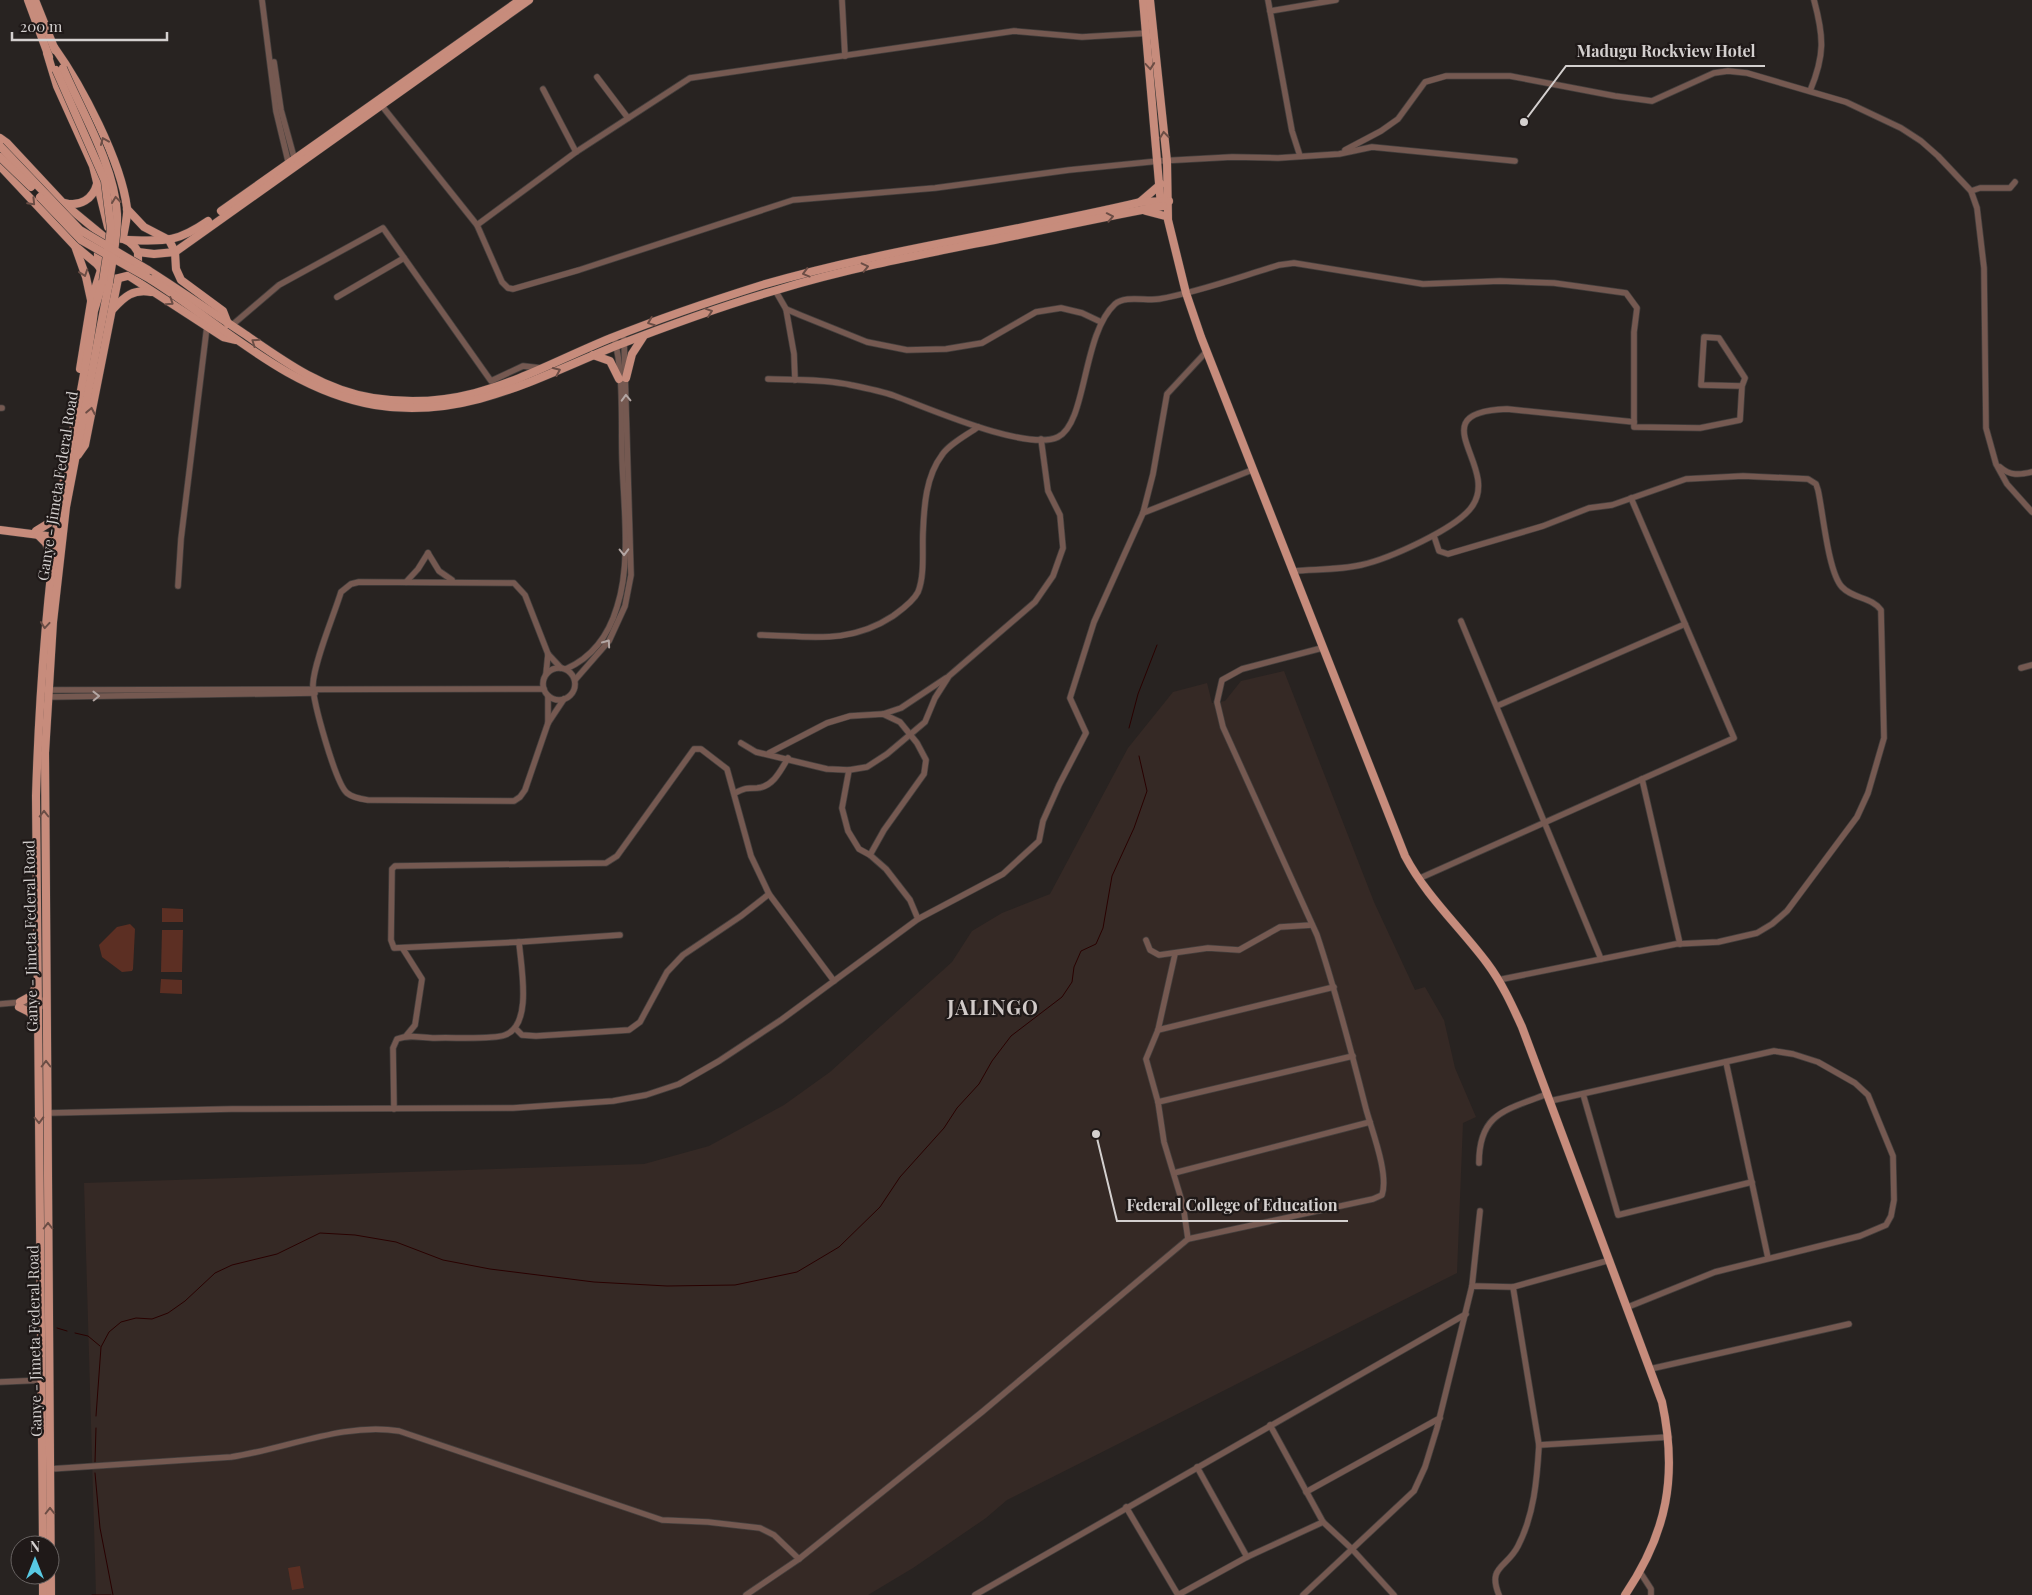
<svg xmlns="http://www.w3.org/2000/svg" width="2032" height="1595" viewBox="0 0 2032 1595" font-family="'Playfair Display',serif">
<style>
.built{fill:#352925}
.green{fill:#5c2f23}
.lines{fill:none;stroke-linecap:round;stroke-linejoin:round}
.stream{stroke:#290100;stroke-width:1}
.minor-casing{stroke:#443f3d;stroke-width:7}
.major-casing{stroke:#443f3d;stroke-width:9}
.minor{stroke:#755951;stroke-width:5.5}
.major{stroke:#c78c7c;stroke-width:8}
.major-bridge-casing{stroke:#443f3d;stroke-width:9;stroke-linecap:butt}
.major-bridge{stroke:#c78c7c;stroke-width:8}
.oneway{stroke:#6b4d45}
.oneway2{stroke:#b3a6a3}
.labels{text-anchor:middle;stroke-width:4.5;stroke-linejoin:round;paint-order:stroke}
.street-label{font-size:15px;fill:#d4d0cf;stroke:#1f1918}
.district-label{font-size:20px;font-weight:bold;letter-spacing:1px;fill:#d1cac8;stroke:#1f1918}
.leader{fill:none;stroke:#d4d0cf;stroke-width:2}
.callout-dot{fill:#d4d0cf;stroke:#1f1918;stroke-width:2}
.callout-label{font-size:16px;text-anchor:middle;font-weight:bold;fill:#d4d0cf;stroke:#1f1918;stroke-width:4.5;stroke-linejoin:round;paint-order:stroke}
</style>
<rect width="100%" height="100%" fill="#282321"/>
<!-- built -->
<polygon class="built" points="1284,671 1374,902 1415,990 1425,987 1444,1020 1455,1068 1476,1117 1463,1123 1457,1273 1007,1500 986,1518 913,1568 868,1595 96,1595 84,1183 644,1164 709,1146 784,1105 830,1072 952,962 972,931 1002,913 1050,894 1128,748 1173,692 1207,683 1212,703 1225,701 1241,681"/>
<!-- green -->
<g class="green">
<polygon points="162,908 183,909 183,922 162,922"/>
<polygon points="130,924 135,929 133,969 132,971 122,972 102,957 99,945 117,927"/>
<polygon points="162,930 183,930 182,972 161,972"/>
<polygon points="161,979 182,980 182,994 160,993"/>
<polygon points="300,1566 304,1588 292,1590 288,1568"/>
</g>
<g class="lines">
<!-- stream -->
<g class="stream">
<polyline points="1129,728 1138,694 1157,645"/>
<polyline points="57,1328 67,1331"/>
<polyline points="75,1333 88,1336 100,1346"/>
<polyline points="96,1416 101,1347 109,1332 121,1322 136,1318 152,1319 168,1313 185,1301 215,1273 232,1265 277,1254 320,1233 355,1235 396,1242 443,1260 490,1269 594,1282 667,1286 735,1285 797,1272 839,1247 880,1207 900,1177 944,1128 957,1108 979,1084 992,1061 1011,1036 1062,997 1072,982 1074,967 1081,951 1096,944 1103,928 1112,876 1134,828 1147,791 1139,756"/>
<polyline points="95,1462 96,1428"/>
<polyline points="95,1473 100,1528 113,1595"/>
<polyline points="92,1595 111,1595"/>
</g>
<defs>
<g id="minor">
<polyline points="262,0 276,111 289,165"/>
<polyline points="842,0 845,56"/>
<polyline points="1268,0 1292,131 1300,156"/>
<polyline points="1270,11 1336,0"/>
<polyline points="274,62 281,110 295,161"/>
<polyline points="597,77 628,118"/>
<polyline points="543,89 576,152"/>
<path d="M1810,91C1825,55 1824,37 1814,0"/>
<polyline points="382,106 477,225 502,282 508,288 513,289 579,270 793,200 935,188 1069,170 1159,161 1232,157 1278,158 1339,154 1372,147 1515,161"/>
<polyline points="1345,150 1381,131 1398,119 1425,82 1446,76 1510,76 1615,96 1652,101 1714,73 1728,71 1747,73 1846,102 1901,128 1921,141 1938,156 1971,191 1977,208 1984,268 1986,428 1996,464 2007,484 2032,512"/>
<polyline points="1971,191 1980,188 2010,188 2015,182"/>
<polyline points="477,225 576,152 690,78 1014,31 1082,37 1150,33"/>
<polyline points="775,290 786,309 800,315 867,342 907,350 946,349 982,343 1036,312 1061,308 1082,313 1101,322"/>
<polyline points="337,297 404,258"/>
<polyline points="786,309 794,354 795,380"/>
<polyline points="231,326 279,285 383,228 491,381 523,366 541,368"/>
<path d="M768,379C795,380 825,379 851,385C866,388 881,391 895,396C928,408 1027,452 1058,437C1087,423 1082,334 1115,304C1125,295 1146,301 1159,299C1199,292 1239,277 1279,265L1294,263L1423,284L1500,281L1554,283L1626,293L1637,308L1634,332V427L1700,428L1740,420L1742,386L1701,385L1704,337L1719,338L1745,378L1742,386"/>
<polyline points="0,408 2,408"/>
<path d="M2000,467C2010,476 2020,475 2032,472"/>
<polyline points="1143,513 1252,470"/>
<path d="M1434,536L1439,551L1448,554L1543,526L1589,508L1612,505L1686,479L1743,476L1808,479L1816,484L1818,490C1823,512 1828,572 1842,587C1853,599 1872,597 1881,610L1884,738L1868,793L1857,817L1787,911L1772,924L1757,933L1718,942L1676,944L1498,980"/>
<polyline points="428,553 439,571 452,580"/>
<path d="M1293,571C1316,569 1339,570 1361,565C1388,559 1459,528 1473,505C1499,465 1418,412 1507,409L1634,422"/>
<polyline points="406,582 418,569 428,553"/>
<polyline points="178,586 181,539 207,326"/>
<polyline points="1461,621 1601,959"/>
<path d="M760,635C810,636 849,645 893,616C901,610 913,602 918,592C925,575 922,550 923,532C924,506 926,476 942,455C949,444 967,435 978,427"/>
<circle cx="559" cy="684" r="16"/>
<path d="M561,668L548,654L525,595L514,583L359,582L351,584L341,592C334,615 314,662 313,684C312,700 336,784 347,793C353,798 361,799 368,800L514,801L520,797L525,790L548,723L564,699"/>
<polyline points="2021,668 2032,665"/>
<path d="M566,669C593,657 609,634 617,607C632,561 623,502 622,455C621,417 624,374 614,337"/>
<polyline points="546,674 548,654"/>
<polyline points="575,680 609,641 625,606 631,575 624,339"/>
<polyline points="46,690 544,689"/>
<polyline points="45,697 315,693"/>
<polyline points="1497,706 1685,624"/>
<polyline points="883,714 901,708 946,678"/>
<polyline points="548,723 548,696"/>
<polyline points="741,743 756,752 827,769 849,770 867,767 887,754 925,722 935,698 949,676 1035,602 1053,576 1063,548 1060,515 1048,491 1041,439"/>
<polyline points="769,753 827,723 850,716 883,714 900,722 917,743 926,760 924,774 884,830 870,855"/>
<polyline points="849,770 842,808 848,831 859,849 870,855 886,869 910,900 918,919"/>
<polyline points="1642,779 1680,944"/>
<path d="M735,793C744,788 747,788 757,788C773,787 781,770 788,758"/>
<polyline points="1418,879 1734,738 1631,498"/>
<polyline points="1146,940 1150,950 1159,955 1208,948 1239,950 1280,927 1312,925"/>
<polyline points="519,942 620,935"/>
<polyline points="403,949 422,979 415,1025 406,1036"/>
<polyline points="1175,954 1158,1030 1146,1059 1158,1102 1164,1142 1183,1205 1188,1239"/>
<polyline points="0,1004 46,1000"/>
<polyline points="20,1007 46,1006"/>
<polyline points="516,1029 522,1035 536,1036 629,1030 640,1022 667,972 683,955 741,916 769,894"/>
<polyline points="1158,1030 1334,987"/>
<polyline points="1726,1062 1768,1258"/>
<polyline points="1583,1094 1618,1215 1752,1182"/>
<polyline points="1550,1101 1774,1051 1793,1054 1818,1062 1855,1083 1868,1095 1893,1156 1894,1200 1891,1216 1886,1225 1860,1236 1715,1272 1628,1307"/>
<polyline points="1158,1102 1353,1056"/>
<path d="M394,1109L393,1048L397,1039C410,1034 422,1038 435,1038C450,1037 492,1040 505,1035C533,1025 521,967 519,942L394,948L391,940L392,869L395,866L606,863L617,856L694,749H701L727,769L751,856L769,894L834,981"/>
<polyline points="47,1113 232,1109 513,1108 613,1101 646,1095 679,1084 719,1061 781,1020 918,919 1003,874 1039,841 1043,821 1059,785 1086,733 1070,698 1094,622 1143,513 1153,474 1167,394 1206,352"/>
<path d="M1479,1163C1479,1112 1507,1110 1547,1094"/>
<polyline points="1174,1173 1370,1122"/>
<polyline points="1472,1286 1480,1211"/>
<polyline points="1650,1369 1849,1324"/>
<polyline points="0,1382 45,1380"/>
<polyline points="1270,1425 1323,1522 1352,1549 1394,1595"/>
<polyline points="1539,1445 1669,1437"/>
<polyline points="1197,1467 1247,1557"/>
<path d="M50,1469L231,1457C286,1449 344,1422 399,1431L662,1520L708,1522L760,1528L774,1535L799,1559"/>
<polyline points="1306,1492 1440,1418"/>
<polyline points="1126,1507 1178,1595"/>
<polyline points="1640,1572 1651,1589 1651,1595"/>
<path d="M746,1595L799,1559L982,1412L1188,1239L1373,1199L1382,1195C1389,1174 1372,1131 1366,1109C1351,1050 1336,992 1317,935L1223,727L1217,702L1222,680L1242,669L1322,648"/>
<polyline points="975,1595 1466,1314"/>
<polyline points="1178,1595 1247,1557 1323,1522"/>
<polyline points="1303,1595 1414,1491 1425,1467 1437,1428 1472,1286 1513,1287 1610,1260"/>
<path d="M1499,1595C1487,1566 1507,1568 1518,1546C1534,1515 1537,1480 1539,1445L1513,1287"/>
</g>
<g id="major">
<polyline points="28,0 49,57"/>
<polyline points="35,0 55,50"/>
<polyline points="1143,0 1161,206"/>
<path d="M1150,0L1167,161L1168,220L1186,293L1201,337L1405,856C1426,896 1460,927 1487,963C1502,983 1512,1005 1522,1027L1662,1402C1678,1476 1667,1533 1625,1595"/>
<path d="M54,47C82,86 121,161 127,208C128,217 124,229 123,238"/>
<polyline points="47,53 57,86 93,166 108,227"/>
<polyline points="0,138 7,143 63,203 108,240"/>
<path d="M0,166L74,245L98,265L104,275L115,279L131,275L138,263V252C132,241 123,236 111,239"/>
<polyline points="1140,202 1161,184"/>
<path d="M65,203C80,207 93,199 97,184"/>
<polyline points="127,209 144,227 169,240 175,252 176,269 181,280 223,311 228,324"/>
<polyline points="221,211 520,0"/>
<polyline points="1146,211 1165,216"/>
<path d="M128,240C165,241 176,243 208,221"/>
<polyline points="75,246 86,277 91,300"/>
<polyline points="138,252 154,254 175,252 529,0"/>
<polyline points="98,265 98,252 102,246"/>
<path d="M148,270C181,291 213,313 246,335C286,363 324,390 373,398C469,413 528,372 611,338C661,318 711,301 762,285C886,249 1015,232 1141,202L1169,201"/>
<polyline points="129,276 223,337 236,340"/>
<path d="M150,279C222,324 287,390 375,405C462,420 535,379 613,347C667,326 721,306 777,290C849,268 924,254 999,239C1054,228 1108,216 1163,206"/>
<path d="M113,309C125,296 133,289 151,292"/>
<polyline points="593,355 610,361 619,379"/>
<polyline points="80,369 91,302 101,270"/>
<polyline points="626,378 632,354 643,337"/>
<polyline points="78,455 85,445 118,279"/>
<polyline points="0,530 55,537"/>
<polyline points="36,531 49,523 57,512"/>
<polyline points="38,535 46,543 51,558"/>
<polyline points="20,1002 31,996 36,986"/>
<polyline points="19,1007 29,1012 37,1023"/>
<path d="M43,1545L36,796C39,700 46,604 59,509C69,443 86,377 94,311L103,281"/>
<polyline points="43,1575 43,1595"/>
<polyline points="51,1595 45,753 53,622 66,507 109,283"/>
</g>
</defs>
<!-- minor casing -->
<use href="#minor" class="minor-casing"/>
<!-- major casing -->
<use href="#major" class="major-casing"/>
<!-- minor -->
<use href="#minor" class="minor"/>
<!-- major -->
<use href="#major" class="major"/>
<defs>
<g id="major-bridge">
<path d="M63,68C82,112 115,167 117,214C118,237 112,260 109,283"/>
<polyline points="56,70 105,181 111,229 103,281"/>
<polyline points="0,146 80,230 148,270"/>
<polyline points="0,157 31,187"/>
<polyline points="40,197 81,240 150,279"/>
</g>
</defs>
<!-- major-bridge casing -->
<use href="#major-bridge" class="major-bridge-casing"/>
<!-- major-bridge -->
<use href="#major-bridge" class="major-bridge"/>
</g>
<!-- one-way arrows -->
<defs><path id="oneway-chevron" d="M-2-3.5L2.5 0L-2 3.5" fill="none" stroke-width="1.6" stroke-linecap="round" stroke-linejoin="round" transform="scale(1.25)"/></defs>
<g class="oneway">
<use href="#oneway-chevron" transform="translate(1150 66) rotate(85)"/>
<use href="#oneway-chevron" transform="translate(1164 135) rotate(-97)"/>
<use href="#oneway-chevron" transform="translate(104 141) rotate(-113)"/>
<use href="#oneway-chevron" transform="translate(116 200) rotate(-97)"/>
<use href="#oneway-chevron" transform="translate(32 202) rotate(46)"/>
<use href="#oneway-chevron" transform="translate(1110 217) rotate(-11)"/>
<use href="#oneway-chevron" transform="translate(865 267) rotate(-13)"/>
<use href="#oneway-chevron" transform="translate(84 273) rotate(71)"/>
<use href="#oneway-chevron" transform="translate(806 273) rotate(165)"/>
<use href="#oneway-chevron" transform="translate(170 302) rotate(33)"/>
<use href="#oneway-chevron" transform="translate(709 312) rotate(-19)"/>
<use href="#oneway-chevron" transform="translate(651 322) rotate(159)"/>
<use href="#oneway-chevron" transform="translate(255 342) rotate(-145)"/>
<use href="#oneway-chevron" transform="translate(557 371) rotate(-24)"/>
<use href="#oneway-chevron" transform="translate(91 411) rotate(-79)"/>
<use href="#oneway-chevron" transform="translate(45 625) rotate(95)"/>
<use href="#oneway-chevron" transform="translate(44 814) rotate(-90)"/>
<use href="#oneway-chevron" transform="translate(46 1064) rotate(-90)"/>
<use href="#oneway-chevron" transform="translate(39 1120) rotate(89)"/>
<use href="#oneway-chevron" transform="translate(48 1226) rotate(-90)"/>
<use href="#oneway-chevron" transform="translate(50 1511) rotate(-90)"/>
</g>
<g class="oneway2">
<use href="#oneway-chevron" transform="translate(626 398) rotate(-92)"/>
<use href="#oneway-chevron" transform="translate(624 552) rotate(89)"/>
<use href="#oneway-chevron" transform="translate(607 643) rotate(-55)"/>
<use href="#oneway-chevron" transform="translate(96 696) rotate(-1)"/>
</g>
<g class="labels">
<!-- street labels -->
<g class="street-label">
<text transform="translate(58 486) rotate(-81)" y="5">Ganye - Jimeta Federal Road</text>
<text transform="translate(31 936) rotate(-91)" y="5">Ganye - Jimeta Federal Road</text>
<text transform="translate(35 1341) rotate(-91)" y="5">Ganye - Jimeta Federal Road</text>
</g>
<!-- district labels -->
<g class="district-label">
<text x="993" y="1015">JALINGO</text>
</g>
</g>
<!-- callouts -->
<path class="leader" d="M1524 122L1566 66H1765M1096 1134L1117 1221H1348"/>
<g class="callout-dot">
<circle cx="1524" cy="122" r="5"/>
<circle cx="1096" cy="1134" r="5"/>
</g>
<g class="callout-label">
<text x="1666" y="57">Madugu Rockview Hotel</text>
<text x="1232" y="1211">Federal College of Education</text>
</g>
<!-- north arrow -->
<g transform="translate(35 1560)"><circle r="24" fill="#1f1918" stroke="#676261"/>
<path d="M0-4L9 19L0 12L-9 19Z" fill="#58c9e3"/>
<text y="-8" font-size="14" font-weight="bold" text-anchor="middle" fill="#d4d0cf">N</text>
</g>
<!-- scale -->
<path d="M12 32v8h155v-8" fill="none" stroke="#d4d0cf" stroke-width="2.5"/>
<text x="20" y="32" font-size="15" fill="#d4d0cf" stroke="#1f1918" stroke-width="4" paint-order="stroke">200 m</text>
</svg>
